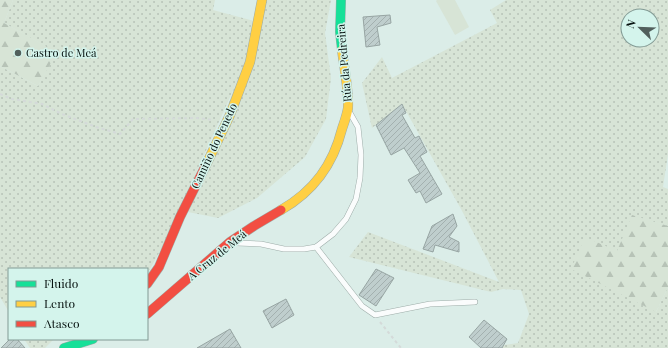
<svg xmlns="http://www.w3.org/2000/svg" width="668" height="348" viewBox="0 0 668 348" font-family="'Playfair Display',serif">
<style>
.grass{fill:url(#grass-dots);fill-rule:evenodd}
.forest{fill:url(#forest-firs)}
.pitch{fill:#d7e4d6}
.building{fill:url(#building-hatch);stroke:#97a5a3}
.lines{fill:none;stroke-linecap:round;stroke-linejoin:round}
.lane-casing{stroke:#9eada9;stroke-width:6}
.fast-casing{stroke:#9eada9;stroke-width:10}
.slow-casing{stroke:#9eada9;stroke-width:10}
.jam-casing{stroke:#9eada9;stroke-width:10}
.path{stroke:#d4dad9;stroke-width:2;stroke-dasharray:3 3;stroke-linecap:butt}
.lane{stroke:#fafcfc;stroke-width:5}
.fast{stroke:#16e098;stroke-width:9}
.slow{stroke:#ffcf43;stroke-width:9}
.jam{stroke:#f24e42;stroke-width:9}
.poi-dot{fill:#515f5c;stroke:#d4f4ec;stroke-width:1.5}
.labels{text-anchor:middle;stroke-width:3;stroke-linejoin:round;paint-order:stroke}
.poi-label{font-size:11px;fill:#071210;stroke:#d4f4ec;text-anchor:start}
.street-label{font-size:11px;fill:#071210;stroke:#d4f4ec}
</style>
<defs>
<pattern id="grass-dots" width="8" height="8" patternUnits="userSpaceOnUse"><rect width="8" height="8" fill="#d7e4d6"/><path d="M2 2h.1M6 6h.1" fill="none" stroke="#b7c3b7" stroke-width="1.8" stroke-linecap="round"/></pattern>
<pattern id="forest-firs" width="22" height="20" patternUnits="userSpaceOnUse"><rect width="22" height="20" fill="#d7e4d6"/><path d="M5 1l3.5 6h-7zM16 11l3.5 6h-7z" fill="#b7c3b7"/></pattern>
<pattern id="building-hatch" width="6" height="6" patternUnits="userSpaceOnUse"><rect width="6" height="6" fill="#bfcecd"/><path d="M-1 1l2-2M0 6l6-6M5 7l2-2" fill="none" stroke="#a3b0af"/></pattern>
</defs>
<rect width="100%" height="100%" fill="#dbede8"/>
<!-- grass -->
<g class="grass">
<polygon points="13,0 215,0 213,10 254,21 245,64 163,246 147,274 147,269 9,269 9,312 0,297 0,66 38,86 56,52 4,23"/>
<polygon points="267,0 331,0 325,33 331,78 326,119 305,157 257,198 218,218 188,212"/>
<path d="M506,0H668V154L663,187L668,189V226L632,216L656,312L668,287V348H502L504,345L518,343L529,314L521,290L503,289L491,292L349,257L368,232L499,282L461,209L402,104L372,128L362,83L382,57L392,78L497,23L490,10ZM628,16H652V40H628Z"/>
<polygon points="24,339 54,339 45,348 30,348"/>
</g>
<!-- forest -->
<g class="forest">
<polygon points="0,0 13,0 4,23 57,52 38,86 0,66"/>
<polygon points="632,215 668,226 668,287 656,312 571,269 585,237 617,251"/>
</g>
<!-- pitch -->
<polygon class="pitch" points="437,0 455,0 469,27 455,35 436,1"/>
<!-- building -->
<g class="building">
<polygon points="390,15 391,23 377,27 380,45 366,47 363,17"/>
<polygon points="402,104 406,113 402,115 415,138 419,136 427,152 420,156 442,194 426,203 420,191 416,193 408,180 420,173 404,148 391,155 376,125"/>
<polygon points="453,214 457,226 449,237 459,242 459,252 435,245 433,252 423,249 432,226"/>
<polygon points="376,269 394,278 376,306 359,295"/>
<polygon points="286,299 294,315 272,328 263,311"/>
<polygon points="484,320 507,339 502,348 481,348 469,337"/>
<polygon points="230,329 241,348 197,348"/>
<polygon points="10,339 17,339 25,348 1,348"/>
</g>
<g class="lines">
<defs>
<g id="lane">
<polyline points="237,243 261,244 284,249 304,249 316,247 333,234 346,219 356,199 360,178 361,155 358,127 350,113"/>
<polyline points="316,247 362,306 375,315 430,304 475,302"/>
</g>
<g id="fast">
<polyline points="341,0 340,32 342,50"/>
<polyline points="64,348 93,339"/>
</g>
<g id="slow">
<polyline points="205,167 230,115 250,62 262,0"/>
<path d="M281,210C314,191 333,165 342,129C344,123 347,115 348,108C349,91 344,67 342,50"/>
</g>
<g id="jam">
<polyline points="147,284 159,267 180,217 205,167"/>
<polyline points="147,314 230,242 254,226 281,210"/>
</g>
</defs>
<!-- lane casing -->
<use href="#lane" class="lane-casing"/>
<!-- fast casing -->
<use href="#fast" class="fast-casing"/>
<!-- slow casing -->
<use href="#slow" class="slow-casing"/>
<!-- jam casing -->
<use href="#jam" class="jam-casing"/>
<!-- path -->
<g class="path">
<polyline points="0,94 12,99 42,104 62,114 96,127 120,134 133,119 197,118 213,120"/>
<polyline points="380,322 401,348"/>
</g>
<!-- lane -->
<use href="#lane" class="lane"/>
<!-- fast -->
<use href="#fast" class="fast"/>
<!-- slow -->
<use href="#slow" class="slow"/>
<!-- jam -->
<use href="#jam" class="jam"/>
</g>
<!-- markers -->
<circle class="poi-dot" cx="18" cy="53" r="4"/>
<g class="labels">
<!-- poi labels -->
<g class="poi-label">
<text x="26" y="57">Castro de Meá</text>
</g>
<!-- street labels -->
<g class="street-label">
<text transform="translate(344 63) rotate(-95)" y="4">Rúa da Pedreira</text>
<text transform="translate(214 146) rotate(-65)" y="4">Camiño do Penedo</text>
<text transform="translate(217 255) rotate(-39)" y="4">A Cruz de Meá</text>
</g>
</g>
<!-- legend -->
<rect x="8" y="268" width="140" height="72" fill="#d4f4ec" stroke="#829a94"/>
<rect x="16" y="281" width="20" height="6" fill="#16e098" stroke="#829a94"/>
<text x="44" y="288" font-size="12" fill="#071210">Fluido</text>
<rect x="16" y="301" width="20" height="6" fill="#ffcf43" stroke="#829a94"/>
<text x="44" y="308" font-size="12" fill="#071210">Lento</text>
<rect x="16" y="321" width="20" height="6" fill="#f24e42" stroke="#829a94"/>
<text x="44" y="328" font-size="12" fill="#071210">Atasco</text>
<!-- north arrow -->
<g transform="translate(640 28) rotate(293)"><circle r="19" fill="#d4f4ec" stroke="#829a94"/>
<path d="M0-3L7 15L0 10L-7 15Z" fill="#515f5c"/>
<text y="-6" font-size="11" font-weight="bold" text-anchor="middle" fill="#071210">N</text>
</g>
</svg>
